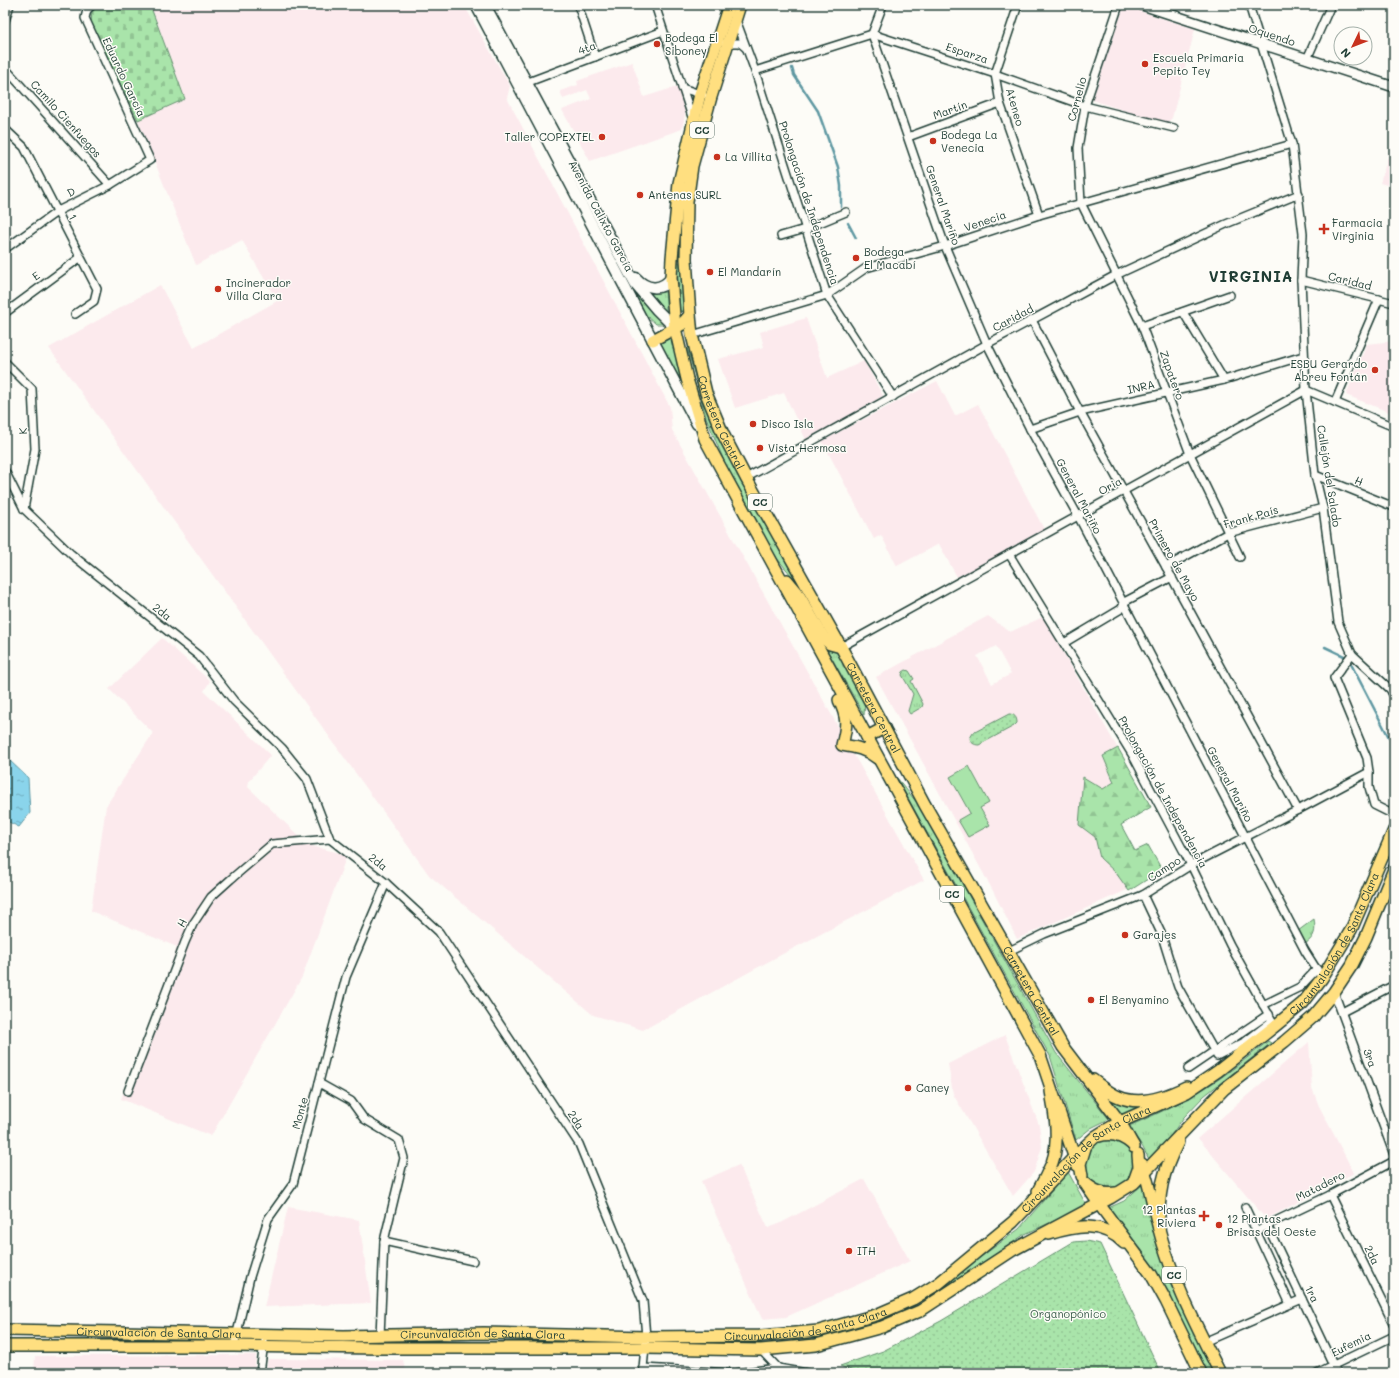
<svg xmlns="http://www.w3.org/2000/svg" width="1399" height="1378" viewBox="0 0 1399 1378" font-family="Mali,sans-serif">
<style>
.built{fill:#fceaed;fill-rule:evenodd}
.grass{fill:url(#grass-tufts);stroke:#64906f}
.forest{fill:url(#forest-firs);stroke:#64906f}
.cemetery{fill:url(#cemetery-stones);stroke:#64906f}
.garden{fill:url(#garden-dots);stroke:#64906f}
.pitch{fill:#a9e4aa;stroke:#64906f}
.water{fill:url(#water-ripples);stroke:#5f98a2}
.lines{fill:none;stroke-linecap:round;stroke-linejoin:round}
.stream{stroke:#5f98a2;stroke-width:2.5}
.minor-casing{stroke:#1f3d34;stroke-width:10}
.tertiary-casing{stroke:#1f3d34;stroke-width:12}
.secondary-casing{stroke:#1f3d34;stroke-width:13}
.primary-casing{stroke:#1f3d34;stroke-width:14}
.trunk-casing{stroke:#1f3d34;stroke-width:14}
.minor{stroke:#fdfcf7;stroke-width:7}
.tertiary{stroke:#fdfcf7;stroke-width:9}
.secondary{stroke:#fdfcf7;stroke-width:10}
.primary{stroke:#ffdf80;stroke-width:11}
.trunk{stroke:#ffdf80;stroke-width:11}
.poi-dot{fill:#c8321e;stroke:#fdfcf7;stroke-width:1.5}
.labels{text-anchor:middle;stroke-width:3;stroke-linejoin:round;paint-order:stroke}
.shield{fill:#fdfcf7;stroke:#62766e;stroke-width:1}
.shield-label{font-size:10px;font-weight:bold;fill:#1f3d34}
.street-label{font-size:11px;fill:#1f3d34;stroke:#fdfcf7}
.poi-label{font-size:11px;fill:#1f3d34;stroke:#fdfcf7;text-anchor:start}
.park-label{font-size:11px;fill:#3b5e4c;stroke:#fdfcf7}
.district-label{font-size:15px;font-weight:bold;letter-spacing:1px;fill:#1f3d34;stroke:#fdfcf7}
</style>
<defs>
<pattern id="grass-tufts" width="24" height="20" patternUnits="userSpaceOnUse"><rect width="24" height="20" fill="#a9e4aa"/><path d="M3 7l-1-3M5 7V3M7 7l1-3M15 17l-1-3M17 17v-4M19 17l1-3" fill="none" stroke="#91c493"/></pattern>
<pattern id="forest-firs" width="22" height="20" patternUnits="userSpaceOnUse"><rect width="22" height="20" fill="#a9e4aa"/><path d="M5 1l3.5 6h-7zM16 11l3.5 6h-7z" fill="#91c493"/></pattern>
<pattern id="cemetery-stones" width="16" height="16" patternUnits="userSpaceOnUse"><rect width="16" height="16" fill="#a9e4aa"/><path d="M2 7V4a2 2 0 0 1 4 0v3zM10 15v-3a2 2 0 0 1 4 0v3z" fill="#91c493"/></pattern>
<pattern id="garden-dots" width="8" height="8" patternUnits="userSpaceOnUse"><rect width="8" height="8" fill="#a9e4aa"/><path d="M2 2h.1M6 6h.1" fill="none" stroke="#91c493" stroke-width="1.8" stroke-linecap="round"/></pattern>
<pattern id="water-ripples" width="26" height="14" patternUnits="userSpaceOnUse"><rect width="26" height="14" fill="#8ad4eb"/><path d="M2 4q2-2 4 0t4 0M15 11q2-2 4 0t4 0" fill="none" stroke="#70adbf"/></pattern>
</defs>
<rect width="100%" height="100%" fill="#fdfcf7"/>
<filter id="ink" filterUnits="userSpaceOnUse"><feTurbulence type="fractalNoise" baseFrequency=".025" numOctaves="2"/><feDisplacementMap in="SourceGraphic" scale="8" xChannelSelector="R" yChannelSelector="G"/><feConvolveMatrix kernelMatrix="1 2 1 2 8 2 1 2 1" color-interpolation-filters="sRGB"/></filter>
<g filter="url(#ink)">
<g class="built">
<polygon points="150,5 464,5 510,86 507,98 670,407 672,430 924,880 775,958 643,1030 593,1015 429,875 49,348 160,285 194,348 277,301 242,240 196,265 138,120 185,99"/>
<polygon points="1124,6 1195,29 1172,118 1166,124 1092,100"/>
<polygon points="632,62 644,97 679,86 686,110 682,129 590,161 562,110 591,99 587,90 563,99 560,91 578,85 577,81"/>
<polygon points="1394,137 1394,187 1380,183"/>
<polygon points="806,318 827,378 864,361 883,396 806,440 784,393 735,408 718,359 764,347 760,332"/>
<polygon points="1394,341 1394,414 1346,395 1367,344"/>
<polygon points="937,381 955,416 978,404 1045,531 957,577 939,544 897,566 881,535 874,539 822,441"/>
<path d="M988,616l22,16 33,-15 108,190 -44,23 29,56 -119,53 -24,-48 -117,-214zM996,646l15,28 -19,10 -15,-28z"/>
<polygon points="162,638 210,681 204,691 271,755 249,781 248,787 308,845 347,855 302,977 211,1136 121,1099 177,947 91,911 106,806 153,733 109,689"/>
<polygon points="1005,1035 1039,1125 1042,1147 1034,1172 1013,1196 953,1094 948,1064"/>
<polygon points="1309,1042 1312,1088 1319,1106 1354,1173 1266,1219 1198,1138"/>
<polygon points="739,1165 768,1228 779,1224 864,1179 910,1261 786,1317 762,1319 701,1181"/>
<polygon points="288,1207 359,1220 371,1303 264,1307"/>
<polygon points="256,1355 254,1373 34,1373 35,1356"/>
<polygon points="268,1359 403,1360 406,1373 266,1373"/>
</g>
<g class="grass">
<polygon points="677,261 680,263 685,309 682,312 680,311"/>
<polygon points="619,262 667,324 656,324 646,315"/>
<polygon points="666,292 666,314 647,294"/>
<polygon points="671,335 683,389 658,341"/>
<polygon points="687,348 714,428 796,581 776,557 729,473 706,417"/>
<polygon points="821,639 838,653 865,701 864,715"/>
<polygon points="906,670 909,671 914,679 911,681 923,704 922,707 910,714 908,711 913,694 902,675 903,672"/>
<polygon points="897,778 918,804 1056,1053 1109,1119 1091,1128 1076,1140 1050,1056"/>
<path d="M1314,919c2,12 1,18 -9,25l-7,-13z"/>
<path d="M1268,1041l3,2 -67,53 -20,21 -33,46 -9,-17 -13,-20c31,-13 62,-28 90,-47 17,-12 33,-25 49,-38z"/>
<polygon points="1105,1097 1123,1103 1139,1107 1120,1116"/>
<path d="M1113,1138c25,14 27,18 16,44l-17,8h-6l-16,-9 -4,-6 -2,-18 11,-15z"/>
<polygon points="1068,1172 1087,1206 1025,1234 943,1290 923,1299 1019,1229"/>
<polygon points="1143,1184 1152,1225 1169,1281 1213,1373 1205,1373 1163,1284 1141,1249 1106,1209 1124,1201"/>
</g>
<polygon class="forest" points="1118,748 1151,807 1121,825 1135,851 1148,845 1162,870 1129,891 1116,873 1100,858 1095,837 1079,825 1083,777 1103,789 1114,782 1103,756"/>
<polygon class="cemetery" points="103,5 150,5 185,99 138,120 91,23 92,11"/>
<g class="garden">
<path d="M1009,714c5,0 8,3 8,9l-3,3 -35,19c-5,0 -8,-2 -9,-7l3,-5z"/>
<polygon points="1086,1241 1100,1244 1161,1373 859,1373 840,1366 883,1351 941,1321 1073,1242"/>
</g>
<polygon class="pitch" points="969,766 989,803 980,808 990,825 968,837 958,820 970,813 950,777"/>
<polygon class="water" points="7,758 28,778 30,813 19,827 5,820 5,760"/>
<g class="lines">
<g class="stream">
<polyline points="792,68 794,75 818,111 838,167 841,186 841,207"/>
<polyline points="848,223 856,238"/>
<polyline points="1325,647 1344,656"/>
<polyline points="1351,664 1394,747"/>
<polyline points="1394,769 1394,771"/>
</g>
<defs>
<g id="minor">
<polyline points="578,5 595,57"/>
<polyline points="655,5 693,120"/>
<polyline points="883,5 872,34 945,246 987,344 1030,429 1078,516 1305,951 1322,978"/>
<polyline points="1018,5 995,74 1000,103 1039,215"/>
<polyline points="1119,5 1085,106 1078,148 1081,203 1142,326 1190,454 1240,557"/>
<polyline points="1249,5 1292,144 1303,234 1301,280 1306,390 1315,475 1323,508 1338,622 1352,654 1390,689 1394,696"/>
<polyline points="736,20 755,71 827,295 893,397"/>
<polyline points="5,21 10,5"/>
<polyline points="725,43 740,43 746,48"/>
<polyline points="1307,59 1331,5"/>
<polyline points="5,68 110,185"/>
<polyline points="755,71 872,34 995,74 1085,106 1174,128"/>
<polyline points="523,84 663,31"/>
<polyline points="682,88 703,95"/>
<polyline points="5,129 24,147 97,289 94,301 75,314"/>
<polyline points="908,137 1000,103"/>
<polyline points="781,236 805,229 846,212"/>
<polyline points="5,249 58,211 110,185 150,160 85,18 87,10 92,5"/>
<polyline points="1301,280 1394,303"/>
<polyline points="1183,312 1224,380"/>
<polyline points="5,313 81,257"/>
<polyline points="1032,320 1080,412 1166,567 1298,810"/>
<polyline points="1142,326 1230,295"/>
<polyline points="692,335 827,295 866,268 945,246 1039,215 1292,144"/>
<polyline points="5,362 32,389 35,449 24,509"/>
<polyline points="1335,402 1379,299"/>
<polyline points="1030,429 1080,412 1224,380 1303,356"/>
<polyline points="5,471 24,509 71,554 199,656 234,701 282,748 307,779 330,839 386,883 439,932 579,1144 643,1301 646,1337 643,1368 643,1373"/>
<polyline points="1315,475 1394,507"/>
<polyline points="746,478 987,344 1116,275 1226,224 1299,194"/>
<polyline points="1009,554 1133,756 1191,865 1230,945 1275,1026"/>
<polyline points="1166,567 1228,533 1323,508"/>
<polyline points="1064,643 1121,609 1126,601 1172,577"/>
<polyline points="841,647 1306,390 1394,427"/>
<polyline points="1352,654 1334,678 1367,758 1369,772 1369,787 1374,805 1394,815"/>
<polyline points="1143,895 1161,933 1175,978 1178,987 1217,1056 1246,1041 1272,1021"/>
<polyline points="1009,951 1044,934 1143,895 1191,865 1298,810 1369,772"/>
<polyline points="1334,992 1394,1155"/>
<polyline points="1263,1005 1300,987 1317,969"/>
<polyline points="1342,1012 1394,985"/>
<polyline points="1188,1069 1269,1014"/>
<polyline points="319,1083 351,1101 364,1119 399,1140 404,1158 384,1241 380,1336"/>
<polyline points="128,1091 185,942 193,924 211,897 231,879 272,844 330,839"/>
<polyline points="1330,1195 1394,1325"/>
<polyline points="1245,1207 1290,1304"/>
<polyline points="1267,1225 1337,1373"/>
<polyline points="1257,1232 1267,1225 1330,1195 1394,1161"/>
<polyline points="384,1241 473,1261"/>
<polyline points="1204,1342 1302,1299"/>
<polyline points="234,1346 250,1277 268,1219 293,1184 346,977 386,883"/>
<polyline points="761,1350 778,1368 807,1373"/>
<polyline points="643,1368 732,1373"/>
<polyline points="260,1373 264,1343"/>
<polyline points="736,1373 778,1368"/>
<polyline points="1317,1373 1394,1336"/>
</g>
<polyline id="tertiary" points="1142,5 1394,87"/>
<g id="secondary">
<polyline points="476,5 697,424"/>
<polyline points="485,5 635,284 657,310 675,328"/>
<path d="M636,278c10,11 25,14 35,0"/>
</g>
<g id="primary">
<polyline points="729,5 700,94 679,183 672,258 671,278 675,328 687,379 705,439 1040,1055 1077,1165"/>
<path id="s1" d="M740,5l-29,92 -19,69 -5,36 -1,57 4,56 2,20 14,58 17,41 23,44 95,169 84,158 138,242 57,75 14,25"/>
<polyline points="653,340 681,325 690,315"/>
<polyline points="787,580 797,592 824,638 830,644 841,647"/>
<path d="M839,700c9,18 8,26 3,45 13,2 24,4 35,13"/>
<polyline points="867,737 884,728"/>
<path d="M1093,1080c8,6 16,13 26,17 21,9 47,0 67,-10"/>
<path d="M1142,1164c8,22 11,43 17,65 13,51 38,98 61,144"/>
<polyline points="1085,1183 1099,1204 1151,1274 1166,1301 1201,1373"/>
<path d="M1049,1234c27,-8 52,-14 75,9"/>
</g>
<g id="trunk">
<path d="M1099,1136c13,-4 24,0 34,9"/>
<polyline points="1082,1176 1080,1164 1085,1148"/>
<polyline points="1134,1181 1139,1167 1138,1155"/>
<path d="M1084,1182c10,9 19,13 32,11"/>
<path d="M1038,1191c5,-9 10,-19 14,-28 8,-22 3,-49 -1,-72"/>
<path d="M1159,1229c-1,-34 3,-56 19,-87"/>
<path id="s2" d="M5,1330l339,6 140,-3 162,4 114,-1 59,-5 57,-16 37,-16 26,-16 74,-61 66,-70 16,-15 11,-7 14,-8 67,-30 31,-21 57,-45 28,-23 19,-25 29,-48 43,-100"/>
<polyline points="5,1346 234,1346 377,1348 645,1348 761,1350 816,1345 882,1327 920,1311 1013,1250 1110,1198 1134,1183 1224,1089 1284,1042 1313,1017 1334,992 1352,965 1366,937 1394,869"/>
</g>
</defs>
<use href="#minor" class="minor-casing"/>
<use href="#tertiary" class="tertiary-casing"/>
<use href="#secondary" class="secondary-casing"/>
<use href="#primary" class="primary-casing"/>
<use href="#trunk" class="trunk-casing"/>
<use href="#minor" class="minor"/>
<use href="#tertiary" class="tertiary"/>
<use href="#secondary" class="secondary"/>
<use href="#primary" class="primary"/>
<use href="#trunk" class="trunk"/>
</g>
</g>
<g class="poi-dot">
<circle cx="657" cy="44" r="4"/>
<circle cx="1145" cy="64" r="4"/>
<circle cx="602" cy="137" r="4"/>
<circle cx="933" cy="141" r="4"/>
<circle cx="717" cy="157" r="4"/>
<circle cx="640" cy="195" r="4"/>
<path d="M1322 223h4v4h4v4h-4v4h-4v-4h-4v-4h4z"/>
<circle cx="856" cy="258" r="4"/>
<circle cx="710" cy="272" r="4"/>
<circle cx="218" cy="289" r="4"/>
<circle cx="1375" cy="370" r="4"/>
<circle cx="753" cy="424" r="4"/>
<circle cx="760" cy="448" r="4"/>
<circle cx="1125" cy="935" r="4"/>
<circle cx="1091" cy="1000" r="4"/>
<circle cx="908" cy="1088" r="4"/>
<path d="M1202 1210h4v4h4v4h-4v4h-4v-4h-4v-4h4z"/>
<circle cx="1219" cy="1225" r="4"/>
<circle cx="849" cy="1251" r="4"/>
</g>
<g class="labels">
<g class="shield">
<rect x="690" y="122" width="24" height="16" rx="3"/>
<rect x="748" y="494" width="24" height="16" rx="3"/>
<rect x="940" y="886" width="24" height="16" rx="3"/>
<rect x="1162" y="1267" width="24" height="16" rx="3"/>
</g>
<g class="shield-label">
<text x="702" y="134">CC</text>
<text x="760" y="506">CC</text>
<text x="952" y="898">CC</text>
<text x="1174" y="1279">CC</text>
</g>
<g class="street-label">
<text transform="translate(1272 35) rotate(18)" y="4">Oquendo</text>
<text transform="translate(587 48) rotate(-21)" y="4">4ta</text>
<text transform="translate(967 53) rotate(18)" y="4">Esparza</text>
<text transform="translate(124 77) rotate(65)" y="4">Eduardo García</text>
<text transform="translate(1077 99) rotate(-75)" y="4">Cornelio</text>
<text transform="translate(1015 107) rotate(74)" y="4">Ateneo</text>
<text transform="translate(950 110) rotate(-20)" y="4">Martín</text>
<text transform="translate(66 119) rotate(48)" y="4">Camilo Cienfuegos</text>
<text transform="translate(71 192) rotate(-27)" y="4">D</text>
<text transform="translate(809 203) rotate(72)" y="4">Prolongación de Independencia</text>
<text transform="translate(943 205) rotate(71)" y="4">General Mariño</text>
<text transform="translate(601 216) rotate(62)" y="4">Avenida Calixto García</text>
<text transform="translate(73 217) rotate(64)" y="4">1</text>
<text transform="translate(985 221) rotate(-19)" y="4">Venecia</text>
<text transform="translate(36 276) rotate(-36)" y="4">E</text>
<text transform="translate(1350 281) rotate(14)" y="4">Caridad</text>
<text transform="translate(1013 318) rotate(-28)" y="4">Caridad</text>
<text transform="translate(1172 375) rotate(70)" y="4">Zapatero</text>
<text transform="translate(1141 387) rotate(-13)" y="4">INRA</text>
<text dy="4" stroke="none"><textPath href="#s1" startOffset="430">Carretera Central</textPath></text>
<text transform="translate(23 431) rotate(-92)" y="4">K</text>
<text transform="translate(1329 476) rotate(81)" y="4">Callejón del Salado</text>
<text transform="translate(1359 481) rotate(22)" y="4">H</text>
<text transform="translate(1110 486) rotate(-29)" y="4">Oria</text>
<text transform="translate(1079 496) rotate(62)" y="4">General Mariño</text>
<text transform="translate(1251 517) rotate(-16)" y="4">Frank País</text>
<text transform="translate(1174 560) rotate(61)" y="4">Primero de Mayo</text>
<text transform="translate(162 612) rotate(38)" y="4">2da</text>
<text dy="4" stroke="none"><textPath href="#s1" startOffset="754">Carretera Central</textPath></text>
<text transform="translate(1230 784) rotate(62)" y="4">General Mariño</text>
<text transform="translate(1163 792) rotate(61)" y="4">Prolongación de Independencia</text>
<text transform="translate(378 862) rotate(38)" y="4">2da</text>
<text transform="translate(1164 869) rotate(-33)" y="4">Campo</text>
<text transform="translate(182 923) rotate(-63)" y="4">H</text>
<text dy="4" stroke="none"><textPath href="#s2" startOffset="1474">Circunvalación de Santa Clara</textPath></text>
<text dy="4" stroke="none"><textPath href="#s1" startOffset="1078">Carretera Central</textPath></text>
<text transform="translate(1370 1058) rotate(70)" y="4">3ra</text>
<text transform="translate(300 1113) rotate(-75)" y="4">Monte</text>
<text transform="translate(576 1120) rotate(57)" y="4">2da</text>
<text dy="4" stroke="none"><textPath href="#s2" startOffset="1138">Circunvalación de Santa Clara</textPath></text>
<text transform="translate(1320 1186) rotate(-27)" y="4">Matadero</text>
<text transform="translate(1372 1255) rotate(64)" y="4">2da</text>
<text transform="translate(1312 1294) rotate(65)" y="4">1ra</text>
<text dy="4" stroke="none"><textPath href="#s2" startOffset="802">Circunvalación de Santa Clara</textPath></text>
<text dy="4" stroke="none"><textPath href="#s2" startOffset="154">Circunvalación de Santa Clara</textPath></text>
<text dy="4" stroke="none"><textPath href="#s2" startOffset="478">Circunvalación de Santa Clara</textPath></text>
<text transform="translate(1351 1344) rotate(-26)" y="4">Eufemia</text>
</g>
<g class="poi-label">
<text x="665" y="42">Bodega El<tspan x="665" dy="13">Siboney</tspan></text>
<text x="1153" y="62">Escuela Primaria<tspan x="1153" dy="13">Pepito Tey</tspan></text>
<text x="941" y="139">Bodega La<tspan x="941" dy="13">Venecia</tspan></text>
<text x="594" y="141" text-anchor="end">Taller COPEXTEL</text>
<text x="725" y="161">La Villita</text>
<text x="648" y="199">Antenas SURL</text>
<text x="1332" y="227">Farmacia<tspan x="1332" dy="13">Virginia</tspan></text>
<text x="864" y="256">Bodega<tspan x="864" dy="13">El Macabí</tspan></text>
<text x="718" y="276">El Mandarín</text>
<text x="226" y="287">Incinerador<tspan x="226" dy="13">Villa Clara</tspan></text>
<text x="1367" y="368" text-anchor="end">ESBU Gerardo<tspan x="1367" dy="13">Abreu Fontán</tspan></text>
<text x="761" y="428">Disco Isla</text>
<text x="768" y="452">Vista Hermosa</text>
<text x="1133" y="939">Garajes</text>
<text x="1099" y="1004">El Benyamino</text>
<text x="916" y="1092">Caney</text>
<text x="1196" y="1214" text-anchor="end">12 Plantas<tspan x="1196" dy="13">Riviera</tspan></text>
<text x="1227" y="1223">12 Plantas<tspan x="1227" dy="13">Brisas del Oeste</tspan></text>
<text x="857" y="1255">ITH</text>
</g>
<g class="park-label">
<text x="1068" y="1318">Organopónico</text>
</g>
<g class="district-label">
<text x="1251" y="282">VIRGINIA</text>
</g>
</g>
<rect width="1399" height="1378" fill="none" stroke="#fdfcf7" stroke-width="20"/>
<rect x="10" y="10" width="1379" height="1358" fill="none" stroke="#1f3d34" stroke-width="1.5" filter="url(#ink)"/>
<g transform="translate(1353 46) rotate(227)"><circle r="19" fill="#fdfcf7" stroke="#a4b0a9"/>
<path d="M0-3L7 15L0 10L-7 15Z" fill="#c8321e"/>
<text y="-6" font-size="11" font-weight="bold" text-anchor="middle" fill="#1f3d34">N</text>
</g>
</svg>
